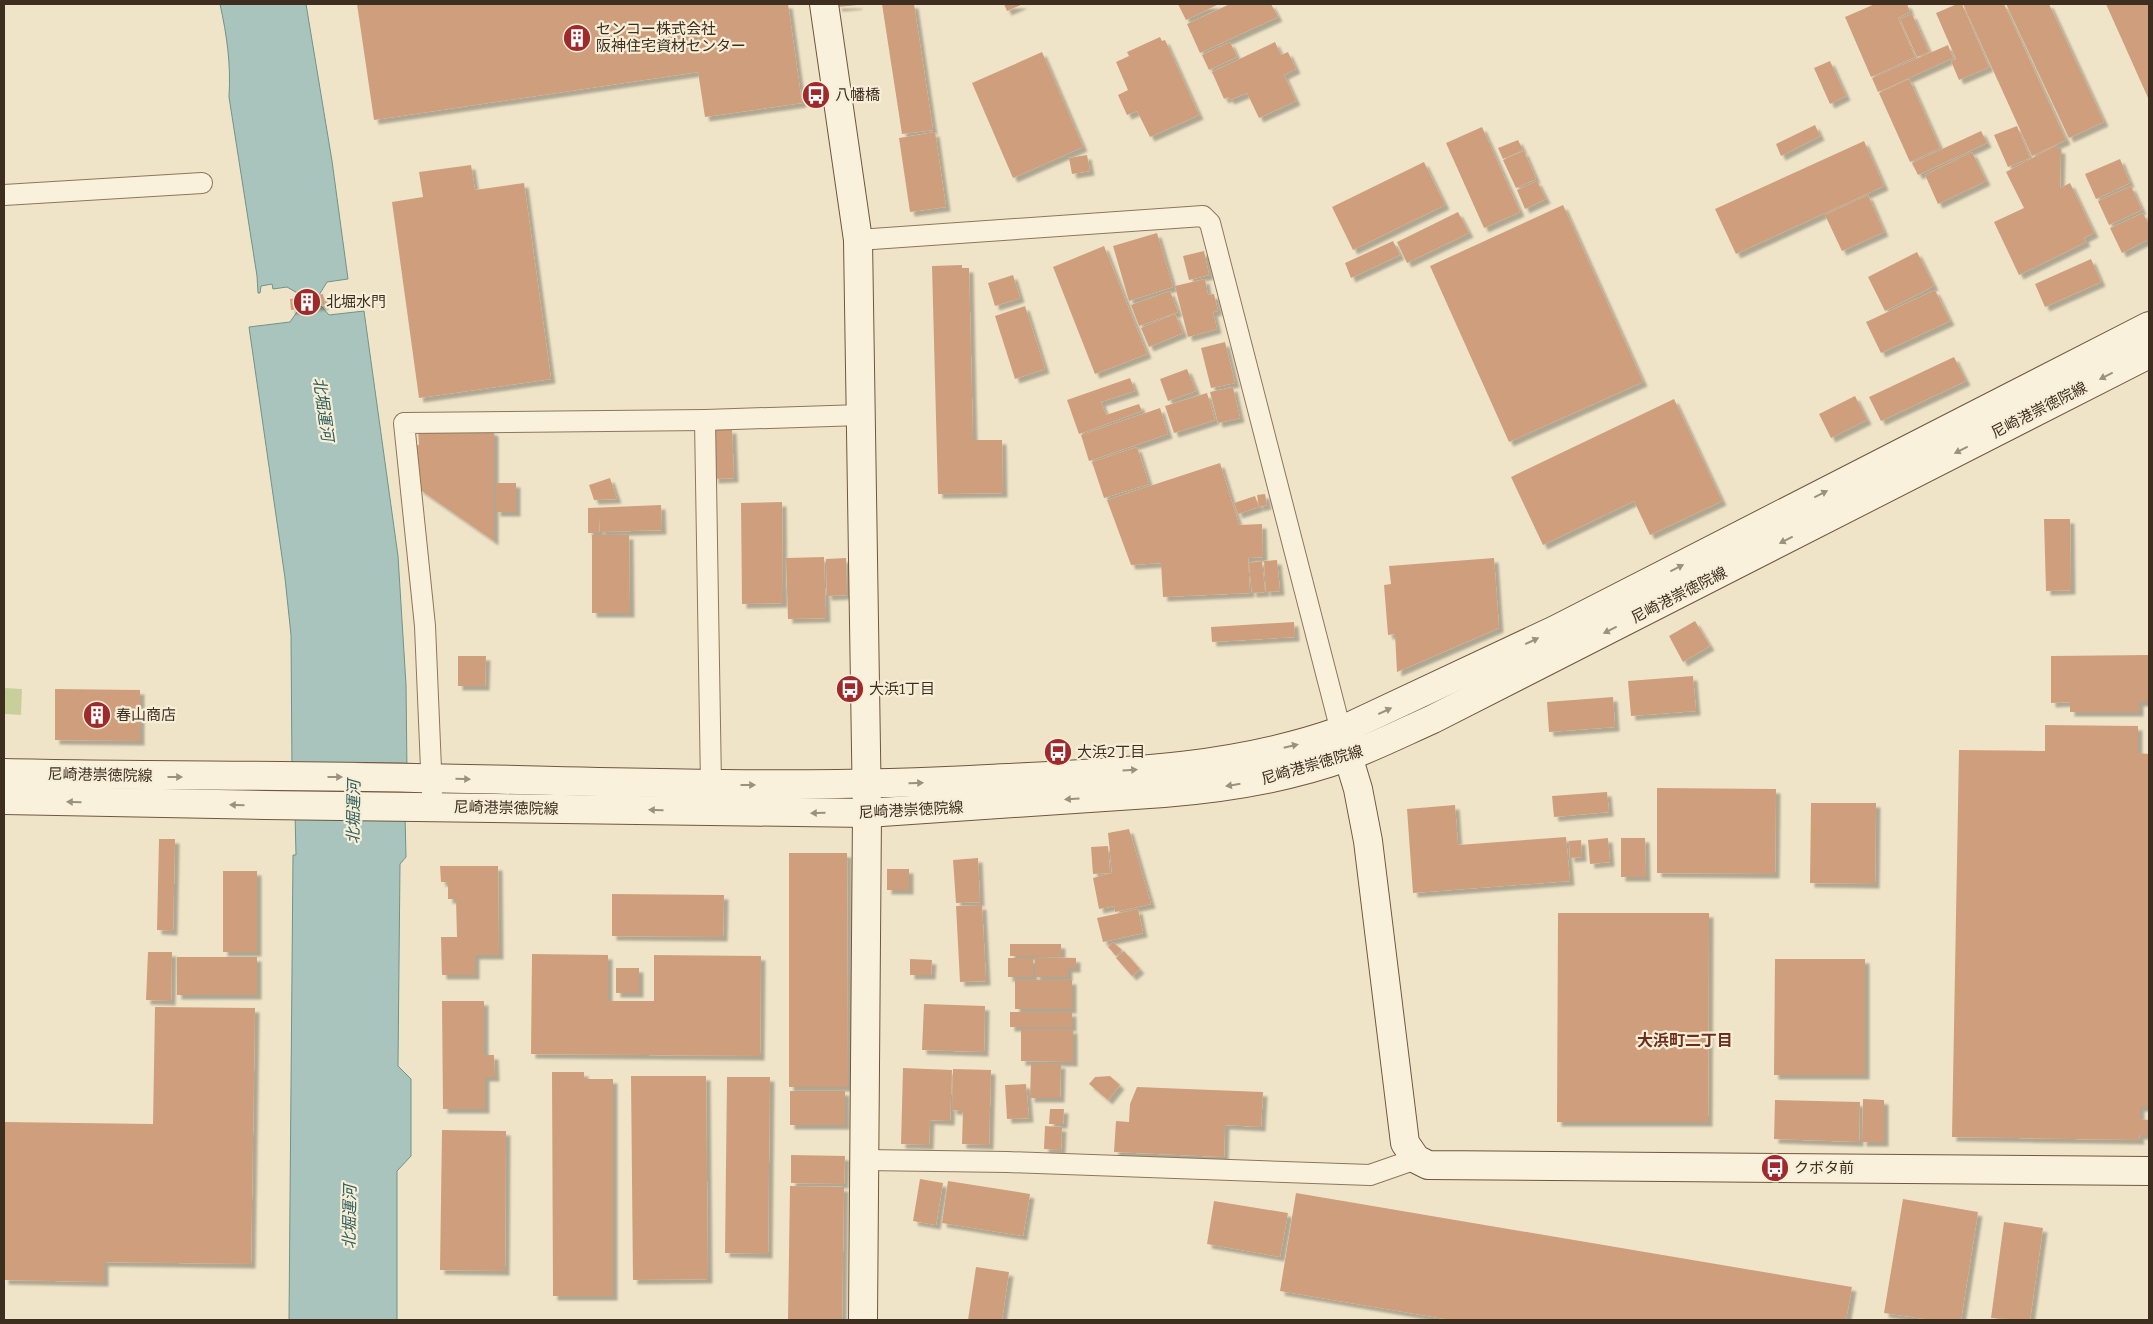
<svg xmlns="http://www.w3.org/2000/svg" width="2153" height="1324" viewBox="0 0 2153 1324" font-family="Bitter,'Noto Sans JP',serif">
<style>
.green{fill:#c9cf9b}
.water{fill:#a9c4bc;stroke:#6f938a}
.building{fill:#cf9f7d;filter:url(#shadow)}
.lines{fill:none;stroke-linecap:round;stroke-linejoin:round}
.street-casing{stroke:#8d765c;stroke-width:22}
.secondary-casing{stroke:#6f573f;stroke-width:30}
.street{stroke:#faf1dc;stroke-width:20}
.secondary{stroke:#faf1dc;stroke-width:28}
.oneway{fill:#9c907e}
.labels{text-anchor:middle;stroke-width:4.5;stroke-linejoin:round;paint-order:stroke}
.poi-label{font-size:15px;fill:#3d2e20;stroke:#f7eed8;text-anchor:start}
.street-label{font-size:15px;fill:#3d2e20;stroke:#f7eed8}
.water-label{font-size:16px;font-style:italic;fill:#2f5d5a;stroke:#f7eed8}
.neighbourhood-label{font-size:16px;font-weight:bold;fill:#6b2e1e;stroke:#f7eed8}
</style>
<defs>
<filter id="shadow"><feDropShadow dx="4.5" dy="4.5" stdDeviation="1" flood-color="#0004"/></filter>
</defs>
<rect width="100%" height="100%" fill="#f0e4c8"/>
<polygon class="green" points="4,688 22,689 21,715 4,714"/>
<g class="water">
<path d="M220,4h86l26,157 16,118 -21,3 -8,13 -20,3v-4l-12,-7 -14,2 -1,-5 -11,2 -1,7h-2l-1,-17 -28,-179c2,-33 -2,-61 -9,-93z"/>
<polygon points="321,306 329,315 364,311 398,556 406,685 407,771 404,772 406,857 400,864 398,1066 411,1079 411,1156 397,1171 397,1320 289,1320 293,855 296,855 294,773 292,771 291,635 285,578 249,327 290,322 299,309"/>
</g>
<g class="building">
<polygon points="357,4 788,4 802,103 705,117 698,72 374,120"/>
<polygon points="837,4 858,4 858,5 838,7"/>
<polygon points="882,4 914,4 933,130 902,134"/>
<polygon points="1004,4 1023,4 1007,11"/>
<polygon points="1178,4 1219,4 1186,20"/>
<polygon points="1230,4 1271,4 1278,17 1200,53 1187,24"/>
<polygon points="1875,4 1907,4 1910,12 1898,18 1915,57 1871,77 1845,17"/>
<polygon points="1957,4 1962,4 1989,67 1959,80 1951,61 1956,59 1936,13"/>
<polygon points="1963,4 2004,4 2066,140 2032,156"/>
<polygon points="2006,4 2049,4 2104,122 2069,138"/>
<polygon points="2106,4 2149,4 2149,100"/>
<polygon points="1912,14 1929,52 1917,57 1900,19"/>
<polygon points="1160,37 1162,41 1165,40 1199,115 1150,137 1137,111 1127,115 1118,95 1128,90 1116,62 1129,56 1127,52"/>
<polygon points="1230,42 1237,57 1209,70 1202,55"/>
<polygon points="1275,42 1281,55 1288,52 1296,69 1284,75 1296,101 1259,118 1247,93 1230,100 1228,97 1224,99 1212,72"/>
<polygon points="1948,45 1953,58 1878,92 1872,78"/>
<polygon points="1042,52 1083,147 1013,178 972,83"/>
<polygon points="1830,61 1846,96 1830,104 1814,68"/>
<polygon points="1909,79 1940,148 1910,162 1879,93"/>
<polygon points="1815,125 1820,136 1781,156 1776,144"/>
<polygon points="2017,126 2030,158 2008,167 1994,135"/>
<polygon points="1482,127 1520,212 1484,228 1446,143"/>
<polygon points="1981,131 1987,143 1918,175 1912,163"/>
<polygon points="935,132 946,207 910,212 899,138"/>
<polygon points="1518,140 1523,150 1503,159 1498,148"/>
<polygon points="1864,141 1884,186 1736,254 1715,209"/>
<polygon points="2057,145 2057,149 2061,149 2060,188 2070,183 2094,233 2084,238 2086,242 2019,275 1994,222 2024,208 2006,172"/>
<polygon points="1524,151 1536,179 1516,188 1503,160"/>
<polygon points="1972,152 1986,181 1938,204 1925,175"/>
<polygon points="1087,155 1090,171 1072,174 1069,158"/>
<polygon points="2120,159 2130,183 2096,199 2085,174"/>
<polygon points="1424,162 1445,205 1353,250 1332,207"/>
<polygon points="471,165 475,190 524,183 551,379 419,398 392,202 423,197 419,172"/>
<polygon points="1537,181 1546,199 1525,209 1517,190"/>
<polygon points="2131,186 2142,210 2109,225 2098,201"/>
<polygon points="1868,195 1884,232 1842,251 1825,215"/>
<polygon points="1563,205 1643,382 1509,442 1430,266"/>
<polygon points="1458,212 1469,233 1407,263 1397,242"/>
<polygon points="2143,213 2149,225 2149,239 2122,253 2110,228"/>
<polygon points="1157,233 1173,287 1129,301 1113,246"/>
<polygon points="1393,241 1400,255 1351,278 1345,263"/>
<polygon points="1104,246 1147,354 1095,374 1053,267"/>
<polygon points="1204,251 1209,275 1189,280 1183,256"/>
<polygon points="1917,252 1934,286 1885,311 1868,277"/>
<polygon points="2091,259 2101,282 2045,307 2035,284"/>
<polygon points="962,265 962,268 969,268 973,440 1002,440 1003,493 938,494 932,266"/>
<polygon points="1013,275 1020,298 995,306 988,283"/>
<polygon points="1205,279 1208,295 1214,294 1218,311 1213,312 1217,329 1188,337 1175,286"/>
<polygon points="1935,290 1950,321 1881,353 1866,322"/>
<polygon points="1170,291 1178,312 1139,326 1131,305"/>
<polygon points="323,294 325,305 291,310 290,299"/>
<polygon points="1025,306 1045,369 1015,379 995,316"/>
<polygon points="1175,314 1183,333 1149,347 1141,328"/>
<polygon points="1225,342 1235,383 1211,388 1201,348"/>
<polygon points="1954,357 1966,381 1881,421 1869,397"/>
<polygon points="1187,369 1196,391 1168,401 1160,379"/>
<polygon points="1130,378 1135,391 1101,402 1106,415 1139,404 1142,411 1079,434 1067,400"/>
<polygon points="1233,387 1240,418 1218,423 1210,392"/>
<polygon points="1207,393 1215,420 1174,433 1165,406"/>
<polygon points="1855,396 1867,420 1831,438 1819,414"/>
<polygon points="1674,399 1722,501 1650,535 1634,501 1543,545 1511,477"/>
<polygon points="1160,408 1168,434 1089,461 1081,435"/>
<polygon points="418,429 487,429 494,432 494,541 419,489 416,445 419,445"/>
<polygon points="732,429 734,478 714,479 713,430"/>
<polygon points="1137,447 1149,484 1104,498 1092,462"/>
<polygon points="1220,463 1239,525 1262,524 1263,557 1248,558 1250,593 1163,597 1161,563 1131,565 1107,500"/>
<polygon points="610,478 617,499 594,500 589,485"/>
<rect x="496" y="483" width="20" height="29"/>
<polygon points="1265,494 1267,505 1259,507 1257,495"/>
<polygon points="1255,496 1259,507 1238,514 1234,503"/>
<polygon points="782,502 783,603 742,604 741,503"/>
<polygon points="661,505 662,530 600,532 599,516 599,533 588,533 588,508"/>
<polygon points="2044,519 2070,519 2071,590 2046,591"/>
<polygon points="592,535 629,535 630,613 592,613"/>
<polygon points="824,557 826,618 788,619 786,558"/>
<polygon points="846,558 847,595 827,596 826,559"/>
<polygon points="1494,558 1499,628 1397,672 1395,634 1388,635 1384,585 1391,584 1389,566"/>
<polygon points="1277,560 1280,591 1266,592 1264,561"/>
<polygon points="1262,561 1265,592 1252,593 1249,563"/>
<polygon points="1695,621 1710,646 1683,662 1669,636"/>
<polygon points="1294,622 1295,637 1212,642 1211,627"/>
<polygon points="2149,655 2149,702 2139,702 2139,712 2070,712 2070,702 2051,703 2051,656"/>
<polygon points="458,656 486,656 485,686 458,686"/>
<polygon points="1693,676 1696,711 1631,716 1628,681"/>
<polygon points="55,689 140,690 140,741 55,740"/>
<polygon points="1613,697 1615,727 1549,732 1547,702"/>
<polygon points="2045,725 2138,726 2138,753 2149,754 2149,1107 2140,1107 2140,1119 2149,1120 2149,1135 2139,1135 2140,1140 1952,1137 1959,750 2045,751"/>
<polygon points="1657,788 1776,789 1775,874 1657,873"/>
<polygon points="1607,792 1609,812 1554,817 1552,796"/>
<polygon points="1811,803 1876,803 1875,884 1810,883"/>
<polygon points="1455,805 1458,845 1566,837 1570,881 1413,893 1407,809"/>
<polygon points="1129,829 1151,904 1115,912 1114,906 1099,909 1093,878 1112,873 1108,833"/>
<polygon points="1608,838 1610,862 1590,864 1588,840"/>
<polygon points="1621,838 1645,838 1646,877 1621,877"/>
<polygon points="159,839 175,839 173,931 157,930"/>
<polygon points="1581,840 1582,857 1570,858 1569,841"/>
<polygon points="1108,846 1110,873 1093,874 1091,847"/>
<polygon points="789,853 847,853 848,1087 789,1087"/>
<polygon points="978,858 980,902 956,903 953,860"/>
<polygon points="440,866 498,866 499,955 475,955 475,975 442,975 441,937 457,937 456,899 448,899 448,882 441,882"/>
<rect x="887" y="869" width="22" height="21"/>
<rect x="223" y="871" width="34" height="81"/>
<polygon points="612,894 724,895 723,937 612,936"/>
<polygon points="982,905 986,981 960,982 956,906"/>
<polygon points="1138,909 1143,933 1103,942 1097,918"/>
<polygon points="1558,913 1709,913 1708,1122 1557,1122"/>
<polygon points="1113,942 1122,950 1116,956 1108,947"/>
<rect x="1010" y="944" width="51" height="12"/>
<polygon points="1124,951 1140,969 1132,976 1116,958"/>
<polygon points="148,952 172,952 171,1001 146,1000"/>
<polygon points="532,954 608,955 608,1001 654,1001 654,955 761,956 760,1056 531,1054"/>
<rect x="177" y="957" width="80" height="38"/>
<polygon points="1035,957 1076,958 1076,968 1068,968 1068,977 1035,977"/>
<rect x="1008" y="958" width="25" height="19"/>
<polygon points="910,959 932,960 931,975 910,975"/>
<polygon points="1775,959 1865,959 1865,1075 1774,1075"/>
<rect x="616" y="968" width="23" height="25"/>
<rect x="1015" y="980" width="57" height="29"/>
<polygon points="442,1001 484,1001 484,1055 494,1055 495,1077 485,1077 485,1109 443,1109"/>
<polygon points="924,1004 985,1006 984,1052 922,1050"/>
<polygon points="155,1007 255,1008 251,1264 104,1262 104,1282 4,1280 4,1122 153,1124"/>
<rect x="1010" y="1012" width="62" height="15"/>
<polygon points="1021,1029 1073,1029 1073,1062 1021,1061"/>
<polygon points="1031,1064 1061,1064 1060,1098 1030,1098"/>
<polygon points="903,1068 952,1070 950,1121 930,1120 929,1145 901,1144"/>
<polygon points="953,1069 991,1070 989,1145 962,1144 963,1111 952,1110"/>
<polygon points="552,1072 584,1072 584,1079 613,1079 613,1296 553,1296"/>
<polygon points="631,1076 706,1076 708,1279 633,1280"/>
<polygon points="1110,1076 1120,1085 1108,1100 1089,1084 1095,1077"/>
<polygon points="727,1077 770,1077 768,1254 725,1253"/>
<polygon points="1026,1084 1029,1118 1007,1119 1005,1085"/>
<polygon points="1137,1087 1263,1092 1261,1127 1225,1125 1224,1157 1114,1152 1116,1121 1129,1122 1130,1104"/>
<rect x="790" y="1091" width="55" height="34"/>
<polygon points="1863,1099 1884,1100 1884,1142 1862,1142"/>
<polygon points="1775,1100 1860,1102 1859,1142 1774,1139"/>
<polygon points="1050,1109 1064,1109 1063,1124 1049,1124"/>
<polygon points="1045,1126 1062,1127 1061,1150 1044,1149"/>
<polygon points="442,1130 506,1131 505,1271 440,1270"/>
<polygon points="791,1155 845,1156 844,1184 791,1183"/>
<polygon points="920,1179 943,1183 936,1225 913,1221"/>
<polygon points="948,1181 1030,1194 1023,1236 942,1223"/>
<polygon points="790,1186 844,1187 842,1320 788,1320"/>
<polygon points="1296,1193 1852,1287 1846,1320 1451,1320 1280,1291"/>
<polygon points="1903,1199 1978,1212 1961,1320 1932,1320 1884,1313"/>
<polygon points="1214,1201 1288,1213 1280,1257 1207,1244"/>
<polygon points="2004,1222 2043,1228 2030,1320 1991,1318"/>
<polygon points="976,1267 1009,1272 1002,1320 968,1320"/>
</g>
<g class="lines">
<defs>
<g id="street">
<polyline points="4,195 202,183"/>
<polyline points="858,240 1203,216 1210,223 1344,743"/>
<polyline points="705,420 711,785"/>
<polyline points="432,792 425,626 404,423 705,420 861,415"/>
<polyline points="864,1160 1007,1162 1370,1175 1416,1159"/>
</g>
<g id="secondary">
<polyline points="824,4 858,240 867,813 863,1320"/>
<polyline points="1348,756 1358,789 1368,841 1405,1143 1416,1159 1428,1165 2149,1171"/>
<path d="M4,773c137,3 274,2 411,5 191,3 382,12 573,1 117,-6 240,-8 352,-48l215,-101 594,-304"/>
<path d="M4,800l261,5 602,8 297,-20c63,-5 126,-15 185,-37 29,-11 57,-25 84,-37l716,-365"/>
</g>
</defs>
<use href="#street" class="street-casing"/>
<use href="#secondary" class="secondary-casing"/>
<use href="#street" class="street"/>
<use href="#secondary" class="secondary"/>
</g>
<defs><path id="oneway-solid" d="M-6-.8H1V-3.2L6.5 0L1 3.2V.8H-6Z" transform="scale(1.25)"/></defs>
<g class="oneway">
<use href="#oneway-solid" transform="translate(2106 376) rotate(153)"/>
<use href="#oneway-solid" transform="translate(1961 450) rotate(153)"/>
<use href="#oneway-solid" transform="translate(1821 494) rotate(-27)"/>
<use href="#oneway-solid" transform="translate(1786 540) rotate(153)"/>
<use href="#oneway-solid" transform="translate(1677 568) rotate(-27)"/>
<use href="#oneway-solid" transform="translate(1610 630) rotate(153)"/>
<use href="#oneway-solid" transform="translate(1532 641) rotate(-25)"/>
<use href="#oneway-solid" transform="translate(1385 711) rotate(-25)"/>
<use href="#oneway-solid" transform="translate(1291 746) rotate(-13)"/>
<use href="#oneway-solid" transform="translate(1130 770) rotate(-4)"/>
<use href="#oneway-solid" transform="translate(175 777)"/>
<use href="#oneway-solid" transform="translate(335 777)"/>
<use href="#oneway-solid" transform="translate(463 779) rotate(1)"/>
<use href="#oneway-solid" transform="translate(916 783) rotate(-2)"/>
<use href="#oneway-solid" transform="translate(748 785)"/>
<use href="#oneway-solid" transform="translate(1233 785) rotate(171)"/>
<use href="#oneway-solid" transform="translate(1072 799) rotate(176)"/>
<use href="#oneway-solid" transform="translate(74 802) rotate(-179)"/>
<use href="#oneway-solid" transform="translate(237 805) rotate(-179)"/>
<use href="#oneway-solid" transform="translate(656 810) rotate(-179)"/>
<use href="#oneway-solid" transform="translate(818 813) rotate(179)"/>
</g>
<defs>
<symbol id="building-disc" viewBox="-11 -11 22 22"><circle r="9.5" fill="#9e2a2b" stroke="#f7eed8"/><path d="M-4-6H4V6H1V3H-1V6H-4ZM-2.5-4.3h1.7v1.8h-1.7ZM.8-4.3h1.7v1.8H.8ZM-2.5-1h1.7V.8h-1.7ZM.8-1h1.7V.8H.8Z" fill="#fff"/></symbol>
<symbol id="bus-disc" viewBox="-11 -11 22 22"><circle r="9.5" fill="#9e2a2b" stroke="#f7eed8"/><path d="M-5-6H5V4H4V6H2V4H-2V6H-4V4H-5ZM-3.5-4V0h7V-4ZM-3.5 1.2v1.5H-2V1.2ZM2 1.2v1.5H3.5V1.2Z" fill="#fff"/></symbol>
</defs>
<g fill-rule="evenodd">
<use href="#building-disc" x="561" y="22" width="32" height="32"/>
<use href="#bus-disc" x="800" y="79" width="32" height="32"/>
<use href="#building-disc" x="291" y="286" width="32" height="32"/>
<use href="#bus-disc" x="834" y="673" width="32" height="32"/>
<use href="#building-disc" x="81" y="699" width="32" height="32"/>
<use href="#bus-disc" x="1042" y="736" width="32" height="32"/>
<use href="#bus-disc" x="1759" y="1152" width="32" height="32"/>
</g>
<g class="labels">
<g class="poi-label">
<text x="596" y="34">センコー株式会社<tspan x="596" dy="17">阪神住宅資材センター</tspan></text>
<text x="835" y="100">八幡橋</text>
<text x="326" y="307">北堀水門</text>
<text x="869" y="694">大浜1丁目</text>
<text x="116" y="720">春山商店</text>
<text x="1077" y="757">大浜2丁目</text>
<text x="1794" y="1173">クボタ前</text>
</g>
<g class="street-label">
<text transform="translate(2039 410) rotate(-27)" y="5">尼崎港崇徳院線</text>
<text transform="translate(1679 595) rotate(-27)" y="5">尼崎港崇徳院線</text>
<text transform="translate(1312 765) rotate(-16)" y="5">尼崎港崇徳院線</text>
<text transform="translate(100 775) rotate(1)" y="5">尼崎港崇徳院線</text>
<text transform="translate(506 808) rotate(1)" y="5">尼崎港崇徳院線</text>
<text transform="translate(911 810) rotate(-3)" y="5">尼崎港崇徳院線</text>
</g>
<g class="water-label">
<text transform="translate(324 409) rotate(82)" y="6">北堀運河</text>
<text transform="translate(353 812) rotate(-89)" y="6">北堀運河</text>
<text transform="translate(349 1217) rotate(-89)" y="6">北堀運河</text>
</g>
<g class="neighbourhood-label">
<text x="1685" y="1046">大浜町二丁目</text>
</g>
</g>
<rect width="2153" height="1324" fill="none" stroke="#3d2e20" stroke-width="10"/>
</svg>
